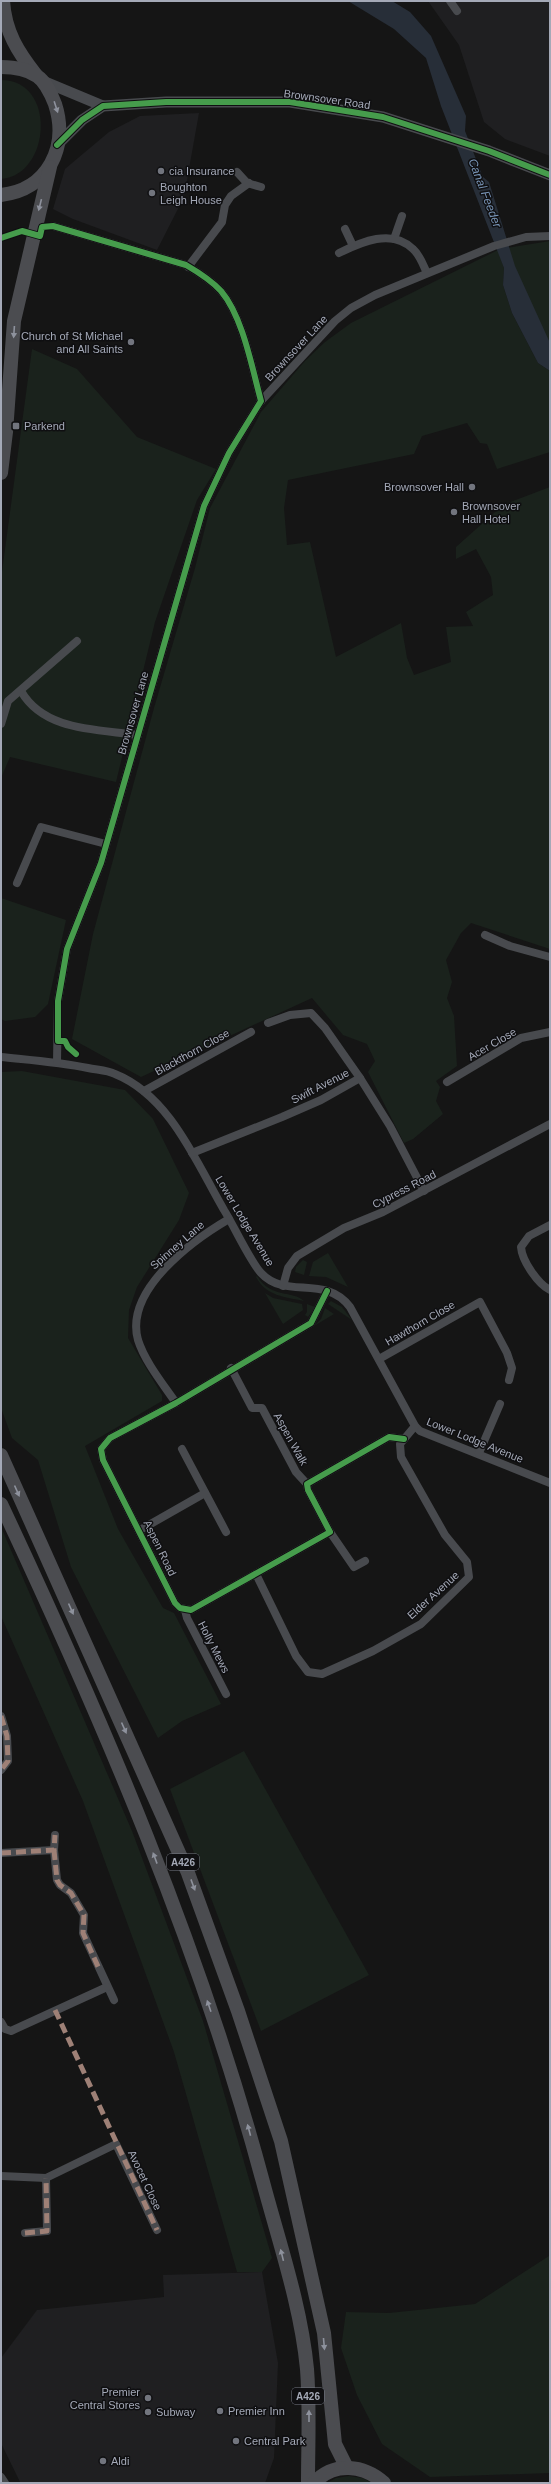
<svg xmlns="http://www.w3.org/2000/svg" width="551" height="2484" viewBox="0 0 551 2484" font-family="Helvetica,sans-serif">
<style>
.built{fill:#1f1f21}
.green{fill:#1a221c}
.water{fill:#272e38}
.lines{fill:none;stroke-linecap:round;stroke-linejoin:round}
.minor{stroke:#484a4e;stroke-width:8}
.tertiary{stroke:#484a4e;stroke-width:11}
.trunk{stroke:#4b4c50;stroke-width:14}
.quiet{stroke:#9e8076;stroke-width:5;stroke-dasharray:10 5;stroke-linecap:butt}
.cycleway-casing{stroke:#0f0f11;stroke-width:8}
.cycleway{stroke:#469c4c;stroke-width:6}
.oneway{fill:#8e929d}
.poi-dot{fill:#72757e;stroke:#0f0f11;stroke-width:1.5}
.labels{text-anchor:middle;stroke-width:3;stroke-linejoin:round;paint-order:stroke}
.shield{fill:#0f0f11;stroke:#777b85;stroke-width:1}
.shield-label{font-size:10px;font-weight:bold;fill:#a4a9b7}
.street-label{font-size:11px;fill:#a4a9b7;stroke:#0f0f11}
.poi-label{font-size:11px;fill:#a4a9b7;stroke:#0f0f11;text-anchor:start}
.water-label{font-size:12px;font-style:italic;fill:#7894b6;stroke:#0f0f11}
</style>
<rect width="100%" height="100%" fill="#151515"/>
<g class="built">
<polygon points="428,1 550,1 550,156 505,139 484,122 459,45"/>
<polygon points="199,113 184,197 157,250 73,219 53,209 65,169 109,132 140,116"/>
<polygon points="262,2272 278,2363 274,2458 265,2483 20,2482 1,2443 1,2358 37,2310 164,2297 163,2275"/>
</g>
<g class="green">
<path d="M1,80c56,0 50,95 0,99z"/>
<polygon points="550,241 550,356 506,248"/>
<polygon points="498,250 504,268 503,285 512,313 538,363 550,371 550,452 497,469 487,444 480,443 467,423 422,436 414,454 288,480 284,508 287,545 310,542 336,657 401,623 407,658 414,675 451,662 446,627 473,626 466,612 493,595 491,577 476,549 456,559 456,547 503,505 550,487 550,949 471,923 461,933 446,960 452,982 447,998 454,1016 457,1066 436,1081 440,1087 436,1101 443,1114 413,1139 404,1143 368,1072 375,1061 367,1044 343,1035 312,998 141,1077 72,1039 93,934 154,708 195,568 210,508 261,412 305,361 325,342 351,323"/>
<polygon points="32,349 77,369 137,437 216,469 197,500 155,622 116,782 10,757 1,778 1,579"/>
<polygon points="1,898 66,920 48,1004 35,1017 5,1021 1,1019"/>
<polygon points="22,1071 125,1090 153,1119 189,1193 179,1220 137,1287 129,1310 128,1338 162,1395 162,1401 85,1446 118,1529 163,1608 174,1613 221,1704 182,1721 158,1738 71,1567 38,1460 12,1438 1,1408 1,1072"/>
<polygon points="328,1253 348,1287 326,1277 309,1276 313,1262"/>
<polygon points="303,1260 307,1262 304,1275 295,1272 296,1267"/>
<path d="M257,1276c14,23 36,14 47,25 -19,-4 -38,-5 -48,-24z"/>
<polygon points="265,1293 273,1298 302,1304 303,1310 283,1324"/>
<polygon points="331,1301 342,1307 352,1320 328,1304"/>
<polygon points="307,1304 315,1307 308,1317 305,1315 307,1312"/>
<polygon points="325,1308 334,1314 314,1326 321,1319"/>
<polygon points="1,1527 132,1831 203,2021 272,2258 262,2272 237,2272 174,2052 83,1801 1,1616"/>
<polygon points="244,1751 369,1975 261,2031 170,1789"/>
<polygon points="549,2256 550,2473 430,2477 382,2444 357,2395 341,2348 346,2312 389,2313 475,2304"/>
<polygon points="349,2476 362,2478 372,2483 327,2483 336,2478"/>
</g>
<polygon class="water" points="348,1 392,1 410,12 431,36 466,116 465,131 483,177 489,182 515,266 550,343 550,371 538,363 512,313 503,285 504,268 441,106 426,58 394,29"/>
<g class="lines">
<g class="minor">
<polyline points="450,1 457,11"/>
<polyline points="237,172 247,183 261,187"/>
<path d="M53,226l133,39c12,7 25,15 35,26 22,26 31,77 40,110"/>
<polyline points="345,229 353,246"/>
<polyline points="394,239 402,216"/>
<path d="M339,253c22,-11 53,-25 74,-4 7,6 10,16 14,24"/>
<polyline points="188,267 222,222 225,205 231,196 249,183"/>
<path d="M21,691c23,40 75,38 117,44"/>
<polyline points="1,724 8,701 77,641"/>
<polyline points="17,883 41,827 106,844"/>
<polyline points="485,935 510,946 550,957"/>
<polyline points="268,1023 290,1015 311,1013 325,1028 360,1078"/>
<path d="M1,1057c29,3 58,5 87,11 9,2 19,2 27,6 55,22 81,88 109,136 10,16 26,51 37,63 25,27 64,1 89,34l65,119 5,5 130,52"/>
<polyline points="57,1062 58,1001 67,949 101,863 204,506 229,453 261,401 335,321 351,308 375,295 494,246 526,237 550,236"/>
<polyline points="447,1082 521,1038 550,1032"/>
<polyline points="144,1091 251,1032"/>
<polyline points="192,1153 282,1117 321,1100 360,1078 390,1126 424,1191"/>
<path d="M550,1225l-21,11 -8,11c1,14 17,37 29,43"/>
<polyline points="283,1286 288,1268 297,1256 344,1228 383,1212 550,1124"/>
<polyline points="327,1291 311,1323 176,1403 110,1438 101,1449 103,1460 175,1603 180,1608 191,1610 330,1532 308,1490 307,1484 389,1437 404,1439"/>
<polyline points="379,1359 480,1302 507,1353 512,1368 509,1380"/>
<polyline points="231,1368 252,1408 262,1408 296,1472 307,1484"/>
<path d="M176,1403c-13,-19 -31,-41 -38,-63 -14,-50 55,-100 91,-121"/>
<polyline points="182,1449 226,1532"/>
<polyline points="479,1453 500,1404"/>
<polyline points="140,1530 205,1493"/>
<polyline points="330,1532 354,1567 365,1561"/>
<polyline points="256,1574 296,1656 308,1672 322,1674 373,1651 421,1624 469,1577 467,1562 445,1535 401,1457 400,1444 415,1426"/>
<polyline points="185,1610 187,1618 226,1694"/>
<polyline points="1,1716 7,1736 8,1761 1,1770"/>
<polyline points="54,1850 57,1880 60,1885 71,1893 84,1915 83,1933 114,2000"/>
<polyline points="1,1853 54,1850 55,1835"/>
<polyline points="1,2022 5,2029 11,2031 107,1987"/>
<polyline points="1,2176 46,2178 116,2144 157,2230"/>
<polyline points="25,2233 47,2231 46,2178"/>
<polyline points="1,2477 5,2483"/>
</g>
<g class="tertiary">
<polyline points="43,81 103,106"/>
<polyline points="57,145 82,120 103,106 166,102 290,102 383,117 489,151 550,175"/>
</g>
<g class="trunk">
<path d="M3,1c2,31 15,51 33,74"/>
<path d="M1,67c12,0 26,2 36,9 9,6 14,18 18,28 14,43 -7,86 -54,91"/>
<polyline points="1,473 6,432 14,321 50,167"/>
<polyline points="1,1455 188,1873 238,2011 281,2141 324,2333 335,2444 347,2468"/>
<path d="M1,1504c103,219 199,443 262,678 16,60 38,124 44,187 3,38 1,76 1,114"/>
<path d="M314,2483c20,-22 50,-18 70,0"/>
</g>
<g class="quiet">
<polyline points="1,1716 7,1736 8,1761 1,1770"/>
<polyline points="54,1850 57,1880 60,1885 71,1893 84,1915 83,1933 100,1971"/>
<polyline points="1,1853 54,1850 55,1835"/>
<polyline points="55,2010 157,2230"/>
<polyline points="25,2233 47,2231 46,2178"/>
</g>
<defs>
<g id="cycleway">
<polyline points="57,145 82,120 103,106 166,102 290,102 383,117 489,151 550,175"/>
<path d="M1,238l21,-7 18,5 2,-9 11,-1 133,39c12,7 25,15 35,26 22,26 31,77 40,110l-32,52 -25,53 -103,357 -34,86 -9,52v40h7l3,6 8,7"/>
<polyline points="327,1291 311,1323 176,1403 110,1438 101,1449 103,1460 175,1603 180,1608 191,1610 330,1532 308,1490 307,1484 389,1437 404,1439"/>
</g>
</defs>
<use href="#cycleway" class="cycleway-casing"/>
<use href="#cycleway" class="cycleway"/>
</g>
<defs><path id="oneway-solid" d="M-6-.8H1V-3.2L6.5 0L1 3.2V.8H-6Z"/></defs>
<g class="oneway">
<use href="#oneway-solid" transform="translate(56 107) rotate(72)"/>
<use href="#oneway-solid" transform="translate(40 205) rotate(104)"/>
<use href="#oneway-solid" transform="translate(14 332) rotate(94)"/>
<use href="#oneway-solid" transform="translate(17 1491) rotate(66)"/>
<use href="#oneway-solid" transform="translate(71 1609) rotate(66)"/>
<use href="#oneway-solid" transform="translate(124 1728) rotate(66)"/>
<use href="#oneway-solid" transform="translate(155 1858) rotate(-110)"/>
<use href="#oneway-solid" transform="translate(193 1885) rotate(70)"/>
<use href="#oneway-solid" transform="translate(209 2006) rotate(-109)"/>
<use href="#oneway-solid" transform="translate(249 2130) rotate(-105)"/>
<use href="#oneway-solid" transform="translate(282 2255) rotate(-104)"/>
<use href="#oneway-solid" transform="translate(324 2344) rotate(85)"/>
<use href="#oneway-solid" transform="translate(309 2416) rotate(-90)"/>
</g>
<g class="poi-dot">
<circle cx="161" cy="171" r="4"/>
<circle cx="152" cy="193" r="4"/>
<circle cx="131" cy="342" r="4"/>
<rect x="12" y="422" width="8" height="8" rx="2"/>
<circle cx="472" cy="487" r="4"/>
<circle cx="454" cy="512" r="4"/>
<circle cx="148" cy="2398" r="4"/>
<circle cx="220" cy="2411" r="4"/>
<circle cx="148" cy="2412" r="4"/>
<circle cx="236" cy="2441" r="4"/>
<circle cx="103" cy="2461" r="4"/>
</g>
<g class="labels">
<g class="shield">
<rect x="167" y="1854" width="32" height="16" rx="3"/>
<rect x="292" y="2388" width="32" height="16" rx="3"/>
</g>
<g class="shield-label">
<text x="183" y="1866">A426</text>
<text x="308" y="2400">A426</text>
</g>
<g class="street-label">
<text transform="translate(327 99) rotate(8)" y="4">Brownsover Road</text>
<text transform="translate(296 348) rotate(-47)" y="4">Brownsover Lane</text>
<text transform="translate(133 713) rotate(-74)" y="4">Brownsover Lane</text>
<text transform="translate(492 1044) rotate(-30)" y="4">Acer Close</text>
<text transform="translate(192 1052) rotate(-29)" y="4">Blackthorn Close</text>
<text transform="translate(320 1086) rotate(-27)" y="4">Swift Avenue</text>
<text transform="translate(404 1189) rotate(-27)" y="4">Cypress Road</text>
<text transform="translate(245 1221) rotate(59)" y="4">Lower Lodge Avenue</text>
<text transform="translate(177 1245) rotate(-41)" y="4">Spinney Lane</text>
<text transform="translate(420 1323) rotate(-30)" y="4">Hawthorn Close</text>
<text transform="translate(291 1439) rotate(61)" y="4">Aspen Walk</text>
<text transform="translate(475 1440) rotate(22)" y="4">Lower Lodge Avenue</text>
<text transform="translate(160 1548) rotate(64)" y="4">Aspen Road</text>
<text transform="translate(433 1595) rotate(-42)" y="4">Elder Avenue</text>
<text transform="translate(214 1647) rotate(63)" y="4">Holly Mews</text>
<text transform="translate(145 2180) rotate(65)" y="4">Avocet Close</text>
</g>
<g class="poi-label">
<text x="169" y="175">cia Insurance</text>
<text x="160" y="191">Boughton<tspan x="160" dy="13">Leigh House</tspan></text>
<text x="123" y="340" text-anchor="end">Church of St Michael<tspan x="123" dy="13">and All Saints</tspan></text>
<text x="24" y="430">Parkend</text>
<text x="464" y="491" text-anchor="end">Brownsover Hall</text>
<text x="462" y="510">Brownsover<tspan x="462" dy="13">Hall Hotel</tspan></text>
<text x="140" y="2396" text-anchor="end">Premier<tspan x="140" dy="13">Central Stores</tspan></text>
<text x="228" y="2415">Premier Inn</text>
<text x="156" y="2416">Subway</text>
<text x="244" y="2445">Central Park</text>
<text x="111" y="2465">Aldi</text>
</g>
<g class="water-label">
<text transform="translate(485 193) rotate(69)" y="4">Canal Feeder</text>
</g>
</g>
<rect width="551" height="2484" fill="none" stroke="#a4a9b7" stroke-width="4"/>
</svg>
